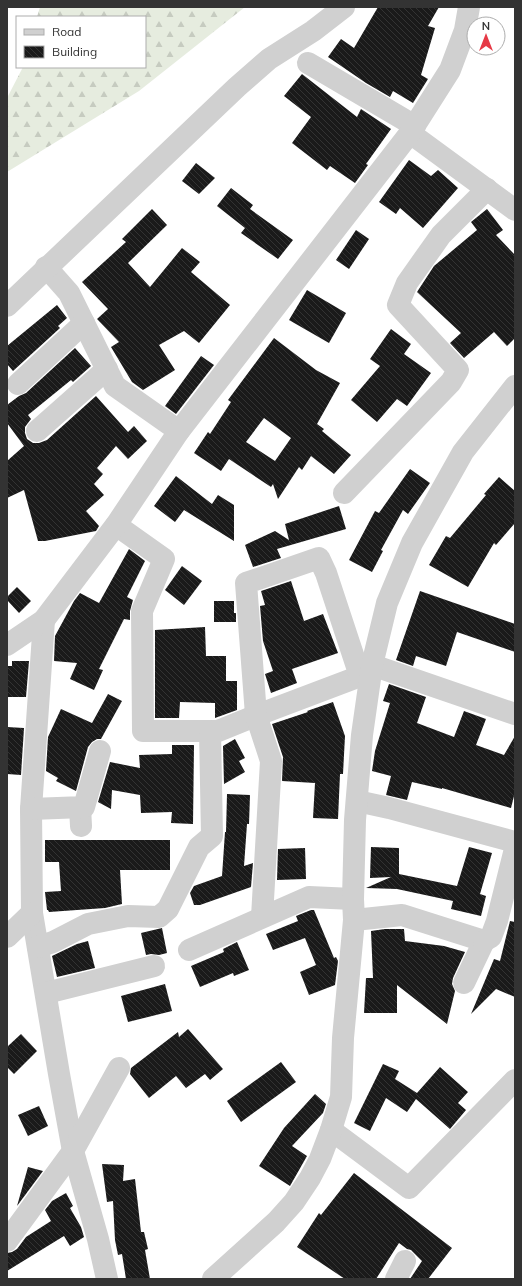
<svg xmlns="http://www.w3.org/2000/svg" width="522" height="1286" viewBox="0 0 522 1286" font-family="Mulish,sans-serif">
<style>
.forest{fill:url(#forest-firs)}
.building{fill:url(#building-back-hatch);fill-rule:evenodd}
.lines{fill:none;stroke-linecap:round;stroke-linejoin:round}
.minor{stroke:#d0d0d0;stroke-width:22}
</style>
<defs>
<pattern id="forest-firs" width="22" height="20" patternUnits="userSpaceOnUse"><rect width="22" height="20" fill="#e6ecdf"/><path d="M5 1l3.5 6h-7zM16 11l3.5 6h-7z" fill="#c6cbc0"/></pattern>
<pattern id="building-back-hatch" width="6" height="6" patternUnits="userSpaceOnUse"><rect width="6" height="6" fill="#1a1a1a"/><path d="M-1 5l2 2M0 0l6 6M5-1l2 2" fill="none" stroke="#333"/></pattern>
</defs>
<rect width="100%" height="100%" fill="#fff"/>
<polygon class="forest" points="40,7 245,7 139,91 7,172 7,98 23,67 145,67 145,17 37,17"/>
<g class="building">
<polygon points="378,7 439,7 428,26 435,28 421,75 428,79 413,103 393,91 390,97 366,83 328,57 341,39 354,48"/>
<polygon points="302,74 357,117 361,109 391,129 366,164 368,165 355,183 330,166 327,170 292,143 311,117 284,96"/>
<polygon points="409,160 431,176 438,170 458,188 423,228 400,208 396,214 379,202"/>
<polygon points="196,163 215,178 199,194 182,181"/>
<polygon points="231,188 253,205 250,209 293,240 278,259 241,233 245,228 217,206"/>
<polygon points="152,209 167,225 128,263 150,287 182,248 200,262 191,272 230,305 199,343 184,331 159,345 175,370 143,390 132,382 111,347 119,342 97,319 108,309 82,282 126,242 122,239"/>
<polygon points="487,209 503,230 496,235 515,255 515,338 507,346 494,332 464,358 450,343 461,333 417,292 434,266 477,230 471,222"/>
<polygon points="356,230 369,239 349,269 336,260"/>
<polygon points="307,290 346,313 329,343 289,320"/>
<polygon points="57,305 67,318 58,326 60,328 13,371 7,364 7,346"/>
<polygon points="391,329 411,344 404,354 431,373 407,406 397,399 377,422 351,400 380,366 370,359"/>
<path d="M274,338l42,32 24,13 -23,41 7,5 -2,2 29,24 -17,19 -23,-18 -9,14 -3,-3 -21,32 -5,-15 -2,3 -42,-28 -8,12 -27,-18 14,-21 2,2 21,-32 -3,-2zM264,418l27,20 -16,23 -29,-19z"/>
<polygon points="75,348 91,366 73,382 71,380 28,415 31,419 25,427 25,433 27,439 33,443 39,443 47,440 96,396 128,432 134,426 147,441 128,459 116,446 97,468 103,474 94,484 104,495 86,511 99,526 96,531 45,541 38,541 24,490 7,498 7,461 24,446 7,423 7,405 19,396 26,393"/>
<polygon points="201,356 214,365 176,414 165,406"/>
<polygon points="410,469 430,483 408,514 403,510 381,550 383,551 372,572 349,560 375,511 379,513"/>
<polygon points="176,476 212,504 218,495 234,505 234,541 184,510 175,522 154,506"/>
<polygon points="499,477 515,491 515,523 496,545 494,543 468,587 429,565 446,536 450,538 486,495 484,494"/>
<polygon points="339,506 346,529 277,549 281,558 253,567 245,545 275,531 289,540 285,524"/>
<polygon points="129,549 145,561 127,597 133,600 130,611 130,620 124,619 99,669 103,670 94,690 70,679 77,663 54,661 55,636 74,601 80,593 99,603"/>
<polygon points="182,566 202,581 184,605 165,590"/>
<polygon points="291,581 304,621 323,614 338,653 292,669 297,683 271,693 265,674 273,671 263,641 260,606 265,605 261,591"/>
<polygon points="17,587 31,601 19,613 7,600 7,597"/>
<polygon points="420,591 515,624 515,652 457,632 446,666 416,656 413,666 396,660"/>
<polygon points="214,601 234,601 234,613 236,613 236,622 214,622"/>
<polygon points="205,627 206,656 226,656 226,681 237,681 237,710 215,718 215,703 180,702 179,718 155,718 155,630"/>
<polygon points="12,661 29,661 26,697 7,697 7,666 12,666"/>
<polygon points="389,684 426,697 417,723 454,737 464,711 486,719 476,745 504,755 515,736 515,792 511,808 442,788 442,789 412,782 407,800 386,795 391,776 372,771 375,751 390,703 383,701"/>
<polygon points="108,694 122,701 101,739 97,739 92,742 88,747 76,791 56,781 58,778 46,771 48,737 61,709 92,723"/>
<polygon points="333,702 345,736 343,774 340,774 338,819 313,818 315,783 282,781 283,757 272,724 308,712 307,711"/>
<polygon points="7,727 24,728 21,775 7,774"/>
<polygon points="235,739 245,758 239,761 245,772 224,784 223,746"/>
<polygon points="172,745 194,745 193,824 171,823 172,812 141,813 140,795 112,790 111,809 98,802 110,762 140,768 139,755 172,754"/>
<polygon points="227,794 250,795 249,824 247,824 244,866 253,863 251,887 200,905 194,905 190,893 194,886 222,876 225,832 226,832"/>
<polygon points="45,840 170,840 170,870 120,870 122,904 105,908 49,912 48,910 47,910 45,892 61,891 59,862 45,862"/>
<polygon points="371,847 399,848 399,874 457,886 469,847 492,853 480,894 486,896 481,916 451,909 453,901 397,889 366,888 391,877 370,878"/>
<polygon points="305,848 306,879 277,880 278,849"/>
<polygon points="311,910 314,910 334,958 336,957 338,961 335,985 309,995 300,972 316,965 305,938 273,950 266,934 298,921 296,916"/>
<polygon points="510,921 515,922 515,997 496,989 471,1014 494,959 500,961"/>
<polygon points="162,928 167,953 159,955 151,954 146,955 141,933"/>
<polygon points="385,929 404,929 405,941 444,946 465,952 453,978 452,984 455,991 447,1024 397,985 397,1013 364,1013 366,978 373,978 371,931"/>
<polygon points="88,941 95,968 57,977 52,956 77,944"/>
<polygon points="237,942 249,970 234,976 233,973 200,987 191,966 224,952 223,949"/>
<polygon points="165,984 172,1011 128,1022 121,996"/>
<polygon points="188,1029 223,1069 210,1080 205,1074 186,1088 176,1076 149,1098 130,1074 131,1068 178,1032 179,1037"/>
<polygon points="21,1034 37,1051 14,1074 7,1067 7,1047"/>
<polygon points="281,1062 296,1082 241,1122 227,1101"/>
<polygon points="383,1064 399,1071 395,1079 417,1093 440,1067 468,1092 458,1103 466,1110 450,1129 416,1099 407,1112 386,1098 370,1131 354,1123"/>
<polygon points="315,1094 326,1104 323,1113 292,1146 307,1156 290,1186 259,1166 284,1128"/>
<polygon points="39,1106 48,1126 28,1136 18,1115"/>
<polygon points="102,1164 124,1165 123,1181 135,1179 141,1232 144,1232 148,1249 145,1250 150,1279 126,1279 122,1254 118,1255 115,1240 113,1201 107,1202"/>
<polygon points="28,1167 43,1171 17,1206"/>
<polygon points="354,1173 452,1248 428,1279 410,1279 422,1261 411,1250 407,1249 399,1243 376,1279 345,1279 297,1247 319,1213 321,1215"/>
<polygon points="66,1193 73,1206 70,1208 81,1227 84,1237 70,1246 64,1236 7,1271 7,1253 12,1252 17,1249 26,1237 51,1221 45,1210 52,1201"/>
</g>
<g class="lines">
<g class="minor">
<polyline points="308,63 415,126"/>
<polyline points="410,133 515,210"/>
<polyline points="46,267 69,293 115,386 179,431"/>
<polyline points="7,306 237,87 269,59 313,31 344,7"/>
<polyline points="18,384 84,323"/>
<polyline points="37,431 107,369"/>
<polyline points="344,493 451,382 458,370 398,305 407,283 441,235 487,189"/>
<polyline points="116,525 164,559 142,611 143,731 218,731 260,714 371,672"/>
<polyline points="44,620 31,809 32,913 59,1074 73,1151 98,1239 107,1279"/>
<polyline points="7,645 44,620 116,525 179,431 410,133 450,70 465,30 469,7"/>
<polyline points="372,665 515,714"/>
<polyline points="357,801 389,808 515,842"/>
<polyline points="80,807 81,826"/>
<polyline points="31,809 84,807 100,751"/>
<polyline points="262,917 271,761 256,715 246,583 319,558 326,573 360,676"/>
<polyline points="354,920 402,915 484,941 464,983"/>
<polyline points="7,937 32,913"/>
<polyline points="484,941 491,937 497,921 515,849"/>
<polyline points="38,947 53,942 88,924 128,916 159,917 168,909 199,847 212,836 210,731"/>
<polyline points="189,950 309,897 353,899"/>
<polyline points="46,993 154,966"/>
<polyline points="331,1130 409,1188 515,1080"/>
<polyline points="7,1241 73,1151 119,1068"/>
<polyline points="213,1279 276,1222 294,1202 310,1178 320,1159 331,1130 341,1097 343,1038 354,920 353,899 355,820 362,735 372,665 387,603 412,543 463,452 515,386"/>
<polyline points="396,1279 405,1261"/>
</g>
</g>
<rect width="522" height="1286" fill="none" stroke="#333333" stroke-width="16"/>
<rect x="16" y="16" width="130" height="52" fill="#ffffff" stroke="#adadad"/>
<rect x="24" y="29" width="20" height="6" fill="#d0d0d0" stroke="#adadad"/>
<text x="52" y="36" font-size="12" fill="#333333">Road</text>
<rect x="24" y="46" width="20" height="12" fill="url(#building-back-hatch)" stroke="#adadad"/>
<text x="52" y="56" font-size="12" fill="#333333">Building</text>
<g transform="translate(486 36)"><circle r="19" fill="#ffffff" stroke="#adadad"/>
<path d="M0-3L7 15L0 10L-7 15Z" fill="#e63946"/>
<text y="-6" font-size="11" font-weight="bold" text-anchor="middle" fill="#333333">N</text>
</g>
</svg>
